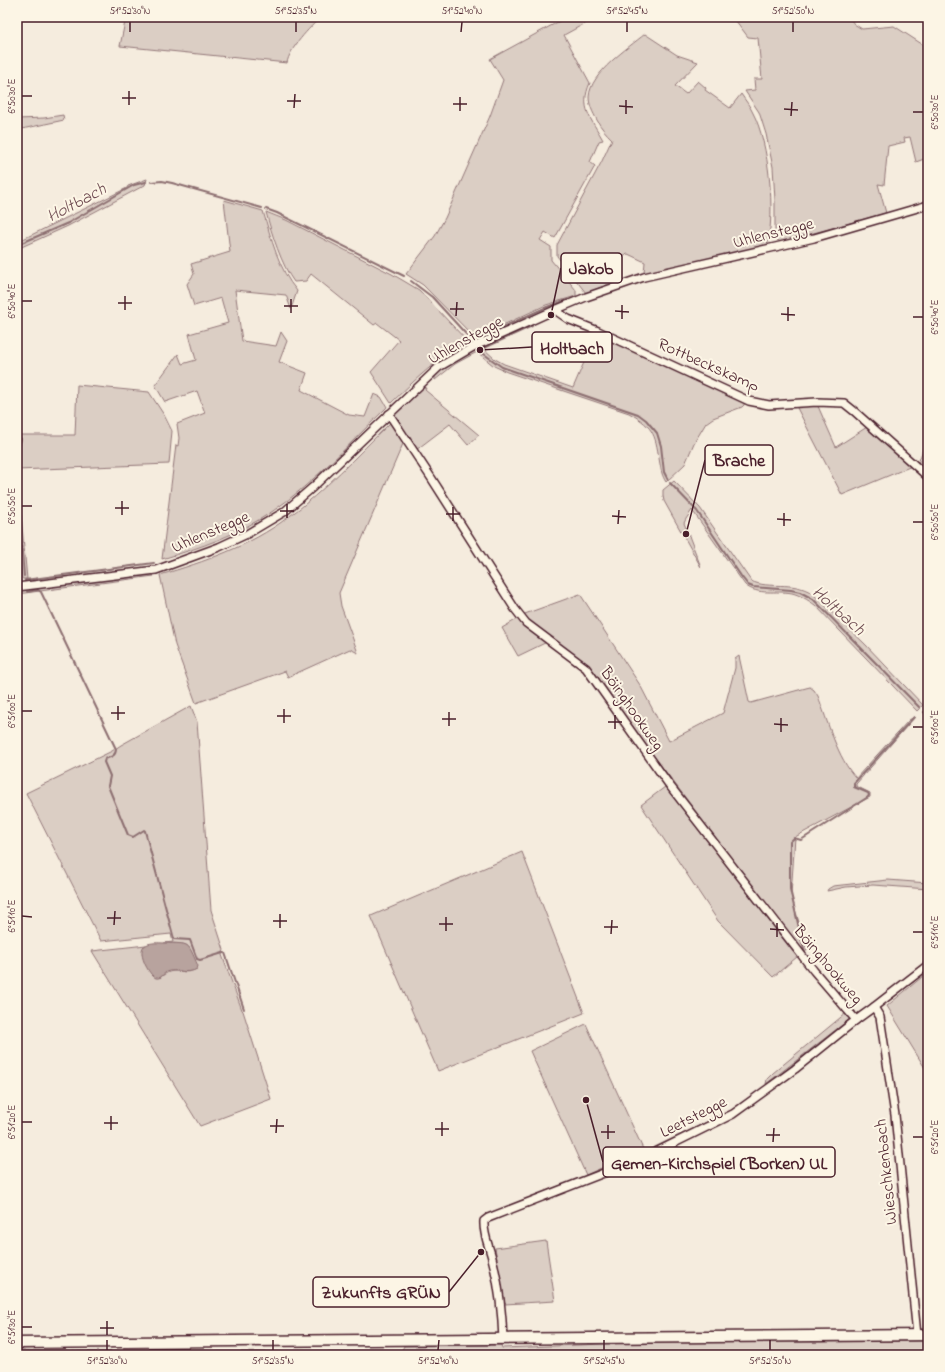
<svg xmlns="http://www.w3.org/2000/svg" width="945" height="1372" viewBox="0 0 945 1372" font-family="'Indie Flower',sans-serif">
<style>
.green{fill:#dbcec4;stroke:#927678}
.water{fill:#b8a39e;stroke:#8c6e70}
.lines{fill:none;stroke-linecap:round;stroke-linejoin:round}
.stream{stroke:#8c6e70;stroke-width:2}
.street-casing{stroke:#4a1f2b;stroke-width:10}
.primary-casing{stroke:#4a1f2b;stroke-width:13}
.street{stroke:#fcf5e5;stroke-width:7}
.primary{stroke:#fcf5e5;stroke-width:10}
.ticks{fill:none;stroke:#4a1f2b;stroke-width:1.5}
.labels{text-anchor:middle;stroke-width:4;stroke-linejoin:round;paint-order:stroke}
.street-label{font-size:17px;fill:#4a1f2b;stroke:#fcf5e5}
.water-label{font-size:18px;font-style:italic;fill:#704d53;stroke:#fcf5e5}
.leader{fill:none;stroke:#4a1f2b;stroke-width:1.5}
.callout-dot{fill:#4a1f2b;stroke:#fcf5e5;stroke-width:1.5}
.callout{fill:#fcf5e5;stroke:#4a1f2b;stroke-width:1.5}
.callout-label{font-size:18px;text-anchor:middle;font-weight:bold;fill:#4a1f2b}
.neatline{fill:none;stroke:#4a1f2b;stroke-width:1.5}
.ticks-label{font-size:10px;text-anchor:middle;fill:#4a1f2b}
</style>
<rect width="100%" height="100%" fill="#f5ecde"/>
<filter id="ink" filterUnits="userSpaceOnUse"><feTurbulence type="fractalNoise" baseFrequency=".025" numOctaves="2"/><feDisplacementMap in="SourceGraphic" scale="8" xChannelSelector="R" yChannelSelector="G"/><feConvolveMatrix kernelMatrix="1 2 1 2 8 2 1 2 1" color-interpolation-filters="sRGB"/></filter>
<g filter="url(#ink)">
<g class="green">
<path d="M126,17h195c-11,10 -32,32 -34,46l-167,-17z"/>
<path d="M567,17h55l-2,4 -25,-3 -31,17 26,48c-11,25 1,35 13,57l-4,1 -9,21 5,4 -40,72 -10,-6 -5,8 11,7v13l25,30v6l-30,9 -71,33 -52,-53 -17,-11 29,-38 10,-18 45,-102 13,-36 -13,-21z"/>
<polygon points="733,17 849,17 854,24 862,29 894,26 928,48 928,167 924,159 916,162 910,137 904,138 905,142 888,146 884,185 878,184 886,213 781,242 777,240 775,237 775,200 773,167 766,134 759,112 745,91 755,90 754,79 762,79 758,38 748,37"/>
<path d="M645,34l32,21 21,7 -23,24 11,8 12,-13 8,7 -1,2 25,18 11,-14c4,6 9,12 12,19 16,30 23,100 14,133l-123,27 1,-11 -17,-8 -14,5 6,21 -34,13 -29,-37v-11l45,-84 10,-22c-6,-6 -11,-11 -15,-19 -4,-7 -8,-15 -8,-23 1,-24 39,-49 56,-63z"/>
<polygon points="63,115 64,120 17,130 17,119 44,118"/>
<polygon points="147,179 145,185 68,226 17,249 17,242 127,188 128,186"/>
<path d="M224,200l39,11c8,27 16,59 34,80l-6,18 -5,-14 -51,-5 7,51 34,5 5,-14 6,9 -8,21 28,11 -6,17 48,25 16,2 9,-23 7,3 6,10c-36,35 -72,75 -114,104 -34,23 -73,37 -111,48l14,-114 2,1 1,-8 -2,-14 28,-11 -8,-22 -32,11 -10,-17 23,-31 4,10 14,-4 -7,-26 39,-11 -7,-25 -27,8 -7,-22 7,-10 -3,-10 39,-12z"/>
<path d="M266,212l20,8 106,54 27,16 49,52c-30,15 -53,38 -77,61l-20,-31 28,-32 -22,-17 -3,2 -63,-51 -5,7 -12,1c-12,-16 -23,-50 -28,-70z"/>
<path d="M597,332l148,69 -1,4 -2,2 -29,11 -7,5 -12,20 -9,21 -19,18c-4,-6 -5,-12 -6,-18 -5,-28 -4,-36 -31,-51l-122,-41 -13,-6 -17,-14 -22,12 -20,16v-6l3,-2 36,-23 3,3 7,-3 11,10 9,5 69,24z"/>
<polygon points="77,385 149,392 164,415 172,431 169,464 17,470 18,439 17,439 17,435 75,435"/>
<polygon points="419,388 426,388 425,390 479,435 468,445 450,424 416,450 395,416 395,413"/>
<polygon points="817,404 836,447 867,427 912,466 842,495 796,406"/>
<path d="M390,423l15,16 -66,154 2,13 17,47 -8,-4 -62,28 -3,-6 -89,32 -21,-58 -15,-70c44,-13 90,-29 127,-57 38,-27 70,-63 103,-95z"/>
<polygon points="928,434 928,474 918,464"/>
<polygon points="17,472 27,579 22,579 17,531"/>
<path d="M674,481l26,27 51,73c19,9 40,-1 61,12l53,51 58,61 -6,6 -102,-106c-7,-5 -15,-10 -23,-12 -16,-3 -34,3 -47,-8l-53,-75 -6,9 -2,4 17,44 -37,-66 -1,-5v-6z"/>
<polygon points="148,572 154,576 17,594 17,589"/>
<path d="M580,594l60,91 29,56 54,-28 12,-45v-9l4,-3 10,46 2,1 55,-15 4,-1 4,3 4,6c9,24 20,63 38,82l53,-58 5,-3v1l-58,66v2l14,7v4l-75,40 -4,58 16,55 -3,4 -154,-203 -60,-85 -62,-44 -6,-7z"/>
<polygon points="519,618 547,642 518,656 502,628"/>
<path d="M191,706l6,16 14,188 13,40 -2,5 20,55 1,1 28,88 -71,27 -108,-175 54,-6 -3,2 17,31c14,-14 23,-1 36,-9 -8,-27 -3,-25 -32,-26l9,-1 -2,-8 -70,7 -75,-148 86,-42 9,-6z"/>
<polygon points="665,787 797,957 773,977 718,921 641,805"/>
<polygon points="522,852 584,1013 438,1071 371,916"/>
<polygon points="888,880 928,883 928,889 873,885 846,887 827,891 828,889 833,886"/>
<polygon points="928,972 928,1073 887,1006"/>
<polygon points="846,1013 851,1018 766,1084 767,1079 773,1073"/>
<polygon points="586,1024 643,1149 586,1175 530,1051"/>
<polygon points="546,1241 555,1301 505,1304 495,1248"/>
<polygon points="928,1341 928,1355 17,1355 17,1351 396,1353 401,1352 404,1346 501,1345 502,1348 630,1343"/>
</g>
<path class="water" d="M164,943c27,1 23,-2 34,23l-1,3c-10,6 -22,-1 -31,3 -3,2 -5,7 -10,6 -7,-2 -21,-29 -10,-33 5,-3 13,-2 18,-2z"/>
<g class="lines">
<g class="stream">
<polyline points="151,182 162,181 172,183 262,208"/>
<polyline points="266,209 277,213 404,276"/>
<polyline points="17,245 68,223 134,185 146,182"/>
<polyline points="411,281 432,297 475,344"/>
<polyline points="472,341 547,307 567,300"/>
<polyline points="478,348 484,354 502,367 638,414 646,420 657,433 661,446 664,472 668,480"/>
<polyline points="480,350 532,326"/>
<polyline points="17,437 19,437 21,439 17,454"/>
<polyline points="670,483 697,511 741,576 748,585 753,587 791,590 800,592 813,599 920,708"/>
<polyline points="17,495 24,576"/>
<polyline points="25,580 154,563"/>
<path d="M27,592l11,-2 3,2 75,157c0,7 -5,8 -11,10l-1,3 6,14 -2,10 20,49 5,2 11,-7 1,1 29,108 16,1 7,19 3,1 23,-7h2l19,56"/>
<polyline points="924,712 928,716"/>
<polyline points="805,954 790,889 790,842 794,838 801,840 868,797 869,795 868,793 854,787 854,783 914,717"/>
<polyline points="846,1003 855,1012"/>
<polyline points="771,1082 829,1037"/>
<polyline points="650,1150 735,1109"/>
</g>
<defs>
<g id="street">
<polyline points="555,310 568,319 598,331 749,401 769,405 817,402 844,403 854,411 928,477"/>
<polyline points="389,414 432,479 515,609 526,623 586,668 670,786 814,971 856,1020"/>
<polyline points="17,587 156,570 219,547 247,534 284,512 313,487 439,367 473,347 555,310 586,297 644,277 771,248 814,238 928,205"/>
<polyline points="874,1007 880,1017 895,1115 917,1335"/>
<path d="M503,1339c-1,-27 -4,-55 -11,-81 -3,-12 -9,-24 -8,-37l4,-3 162,-63 83,-41 62,-45 61,-49 18,-13 54,-42"/>
</g>
<polyline id="primary" points="17,1343 928,1335"/>
</defs>
<use href="#street" class="street-casing"/>
<use href="#primary" class="primary-casing"/>
<use href="#street" class="street"/>
<use href="#primary" class="primary"/>
</g>
</g>
<path class="ticks" d="M130,32v-10M296,32v-10M461,32l1,-10M627,32v-10M793,32v-10M22,96h10M122,98h14M287,101h14M453,104h14M129,105v-14M619,106l14,1M294,108l1,-14M784,109l14,1M460,111v-14M913,112h10M626,114v-14M791,116l1,-14M22,301h10M118,303h14M284,306h14M450,309h14M125,310v-14M615,311l14,1M291,313v-14M781,314l14,1M456,316l1,-14M913,317h10M622,319v-14M788,321v-14M22,506h10M115,508h14M280,511h14M446,514h14M122,515v-14M612,516l14,1M287,518v-14M777,519l14,1M453,521v-14M913,522h10M618,524l1,-14M784,526v-13M22,711h10M111,713h14M277,716h14M442,719h14M118,720v-14M608,722h14M284,723v-14M774,724l14,1M449,726v-14M913,727h10M615,729v-14M781,732v-14M22,916l10,1M107,918h14M273,921h14M439,924h14M114,925l1,-14M604,927h14M280,928v-14M770,929l14,1M446,931v-14M913,932h10M611,934l1,-14M777,937v-14M22,1122h10M104,1123h14M270,1126h14M435,1129h14M111,1130v-14M601,1132h14M276,1133l1,-14M766,1135h14M442,1136v-14M913,1137h10M608,1139v-14M773,1142l1,-14M22,1327h10M100,1328h14M107,1335v-14M107,1350v-10M273,1350v-10M438,1350l1,-10M604,1350v-10M770,1350v-10"/>
<g class="labels">
<g class="street-label">
<text transform="translate(773 232) rotate(-14)" y="6">Uhlenstegge</text>
<text transform="translate(465 339) rotate(-29)" y="6">Uhlenstegge</text>
<text transform="translate(709 364) rotate(24)" y="6">Rottbeckskamp</text>
<text transform="translate(210 531) rotate(-23)" y="6">Uhlenstegge</text>
<text transform="translate(633 708) rotate(55)" y="6">Böinghookweg</text>
<text transform="translate(829 964) rotate(50)" y="6">Böinghookweg</text>
<text transform="translate(693 1116) rotate(-27)" y="6">Leetstegge</text>
<text transform="translate(885 1172) rotate(-96)" y="6">Wieschkenbach</text>
</g>
<g class="water-label">
<text transform="translate(76 202) rotate(-28)" y="6">Holtbach</text>
<text transform="translate(839 610) rotate(42)" y="6">Holtbach</text>
</g>
</g>
<path class="leader" d="M551 315L561 268M480 350L532 347M686 534L705 460M586 1100L603 1162M481 1252L449 1292"/>
<g class="callout-dot">
<circle cx="551" cy="315" r="4"/>
<circle cx="480" cy="350" r="4"/>
<circle cx="686" cy="534" r="4"/>
<circle cx="586" cy="1100" r="4"/>
<circle cx="481" cy="1252" r="4"/>
</g>
<g class="callout">
<rect x="561" y="253" width="61" height="30" rx="4"/>
<rect x="532" y="332" width="80" height="30" rx="4"/>
<rect x="705" y="445" width="68" height="30" rx="4"/>
<rect x="603" y="1147" width="232" height="30" rx="4"/>
<rect x="313" y="1277" width="136" height="30" rx="4"/>
</g>
<g class="callout-label">
<text x="591" y="274">Jakob</text>
<text x="572" y="354">Holtbach</text>
<text x="739" y="466">Brache</text>
<text x="719" y="1169">Gemen-Kirchspiel (Borken) UL</text>
<text x="381" y="1298">Zukunfts GRÜN</text>
</g>
<rect width="945" height="1372" fill="none" stroke="#fcf5e5" stroke-width="44"/>
<rect x="22" y="22" width="901" height="1328" class="neatline"/>
<g class="ticks-label">
<text x="130" y="14">51°52'30"N</text>
<text x="296" y="14">51°52'35"N</text>
<text x="462" y="14">51°52'40"N</text>
<text x="627" y="14">51°52'45"N</text>
<text x="793" y="14">51°52'50"N</text>
<text transform="translate(11 96) rotate(-90)" y="4">6°50'30"E</text>
<text transform="translate(934 112) rotate(-90)" y="4">6°50'30"E</text>
<text transform="translate(11 301) rotate(-90)" y="4">6°50'40"E</text>
<text transform="translate(934 317) rotate(-90)" y="4">6°50'40"E</text>
<text transform="translate(11 506) rotate(-90)" y="4">6°50'50"E</text>
<text transform="translate(934 522) rotate(-90)" y="4">6°50'50"E</text>
<text transform="translate(11 711) rotate(-90)" y="4">6°51'00"E</text>
<text transform="translate(934 727) rotate(-90)" y="4">6°51'00"E</text>
<text transform="translate(11 916) rotate(-90)" y="4">6°51'10"E</text>
<text transform="translate(934 932) rotate(-90)" y="4">6°51'10"E</text>
<text transform="translate(11 1122) rotate(-90)" y="4">6°51'20"E</text>
<text transform="translate(934 1137) rotate(-90)" y="4">6°51'20"E</text>
<text transform="translate(11 1327) rotate(-90)" y="4">6°51'30"E</text>
<text x="107" y="1364">51°52'30"N</text>
<text x="273" y="1364">51°52'35"N</text>
<text x="438" y="1364">51°52'40"N</text>
<text x="604" y="1364">51°52'45"N</text>
<text x="770" y="1364">51°52'50"N</text>
</g>
</svg>
